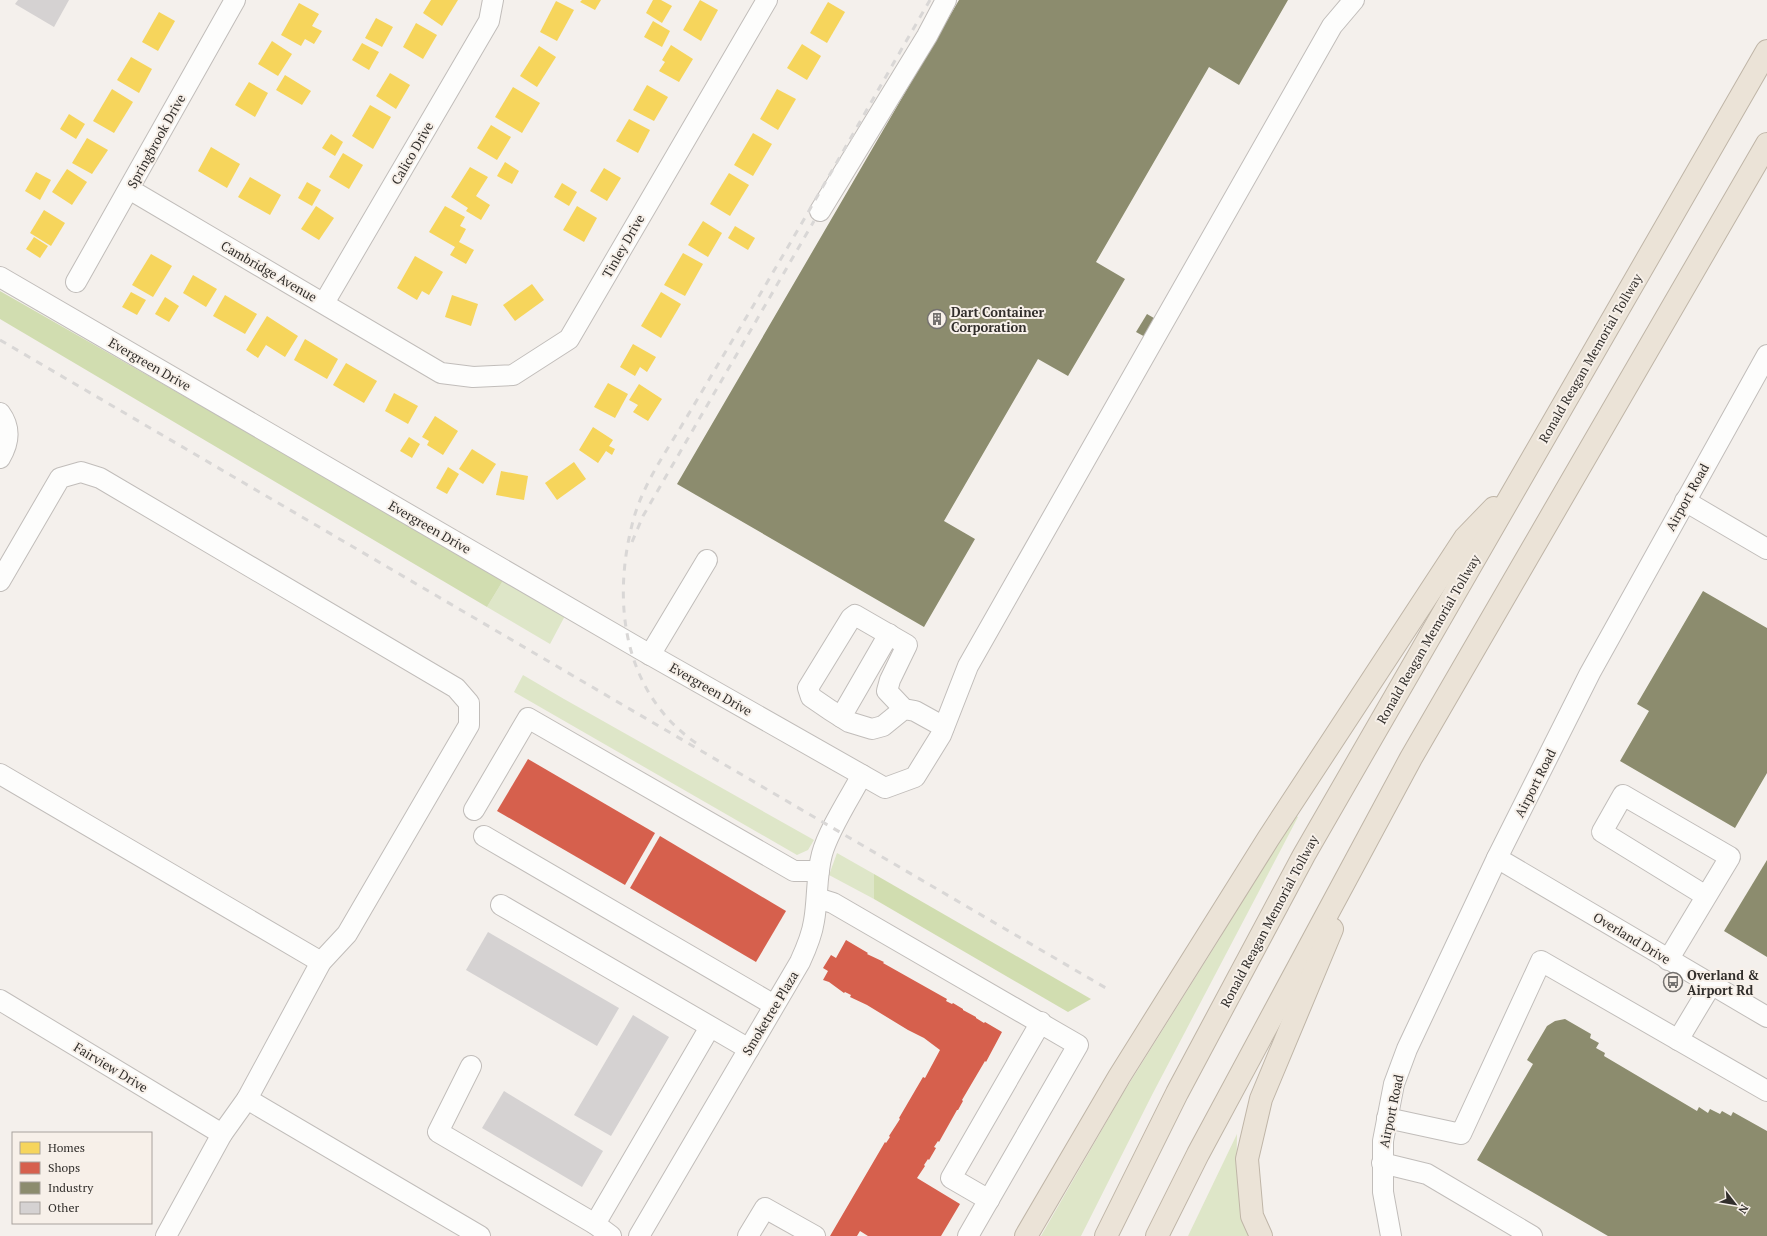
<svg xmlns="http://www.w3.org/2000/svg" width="1767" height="1236" viewBox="0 0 1767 1236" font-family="'PT Serif',serif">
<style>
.green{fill:#dee6c8}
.forest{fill:#d1ddb0}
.homes{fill:#f6d55c}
.shops{fill:#d6604d}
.industry{fill:#8c8c6e}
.building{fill:#d5d2d2}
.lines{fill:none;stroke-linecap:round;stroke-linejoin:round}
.minor-casing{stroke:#c1bdba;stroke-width:22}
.highway-casing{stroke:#bfb5a7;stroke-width:24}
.minor{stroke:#fdfdfc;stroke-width:20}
.highway{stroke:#ebe3d7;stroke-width:22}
.rail{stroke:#d9d7d6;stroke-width:3;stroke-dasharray:7 7;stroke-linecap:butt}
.labels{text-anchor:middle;stroke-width:4;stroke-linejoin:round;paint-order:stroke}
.street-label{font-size:13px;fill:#312e2b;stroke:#f7f0e9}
.poi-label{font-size:13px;font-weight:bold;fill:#312e2b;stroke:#f7f0e9;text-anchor:start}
</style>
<rect width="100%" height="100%" fill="#f4f0ec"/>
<g class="green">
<polygon points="504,579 566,614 550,644 487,607"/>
<polygon points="523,675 564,699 814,840 808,850 797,855 514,692"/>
<polygon points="1295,815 1298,817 1153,1093 1081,1236 1041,1236 1122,1095 1222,935 1220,932"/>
<polygon points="837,853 874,874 874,899 829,875"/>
<path d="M1237,1134c-1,35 1,69 12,102h-61z"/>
</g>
<g class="forest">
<polygon points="0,291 504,579 487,607 0,319"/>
<polygon points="874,874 1091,999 1068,1012 874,899"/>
</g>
<g class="homes">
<polygon points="431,0 458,0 442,26 423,13"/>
<polygon points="582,0 601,0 595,10 580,2"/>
<polygon points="653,0 661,0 672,6 662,23 646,13"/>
<polygon points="700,0 718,10 701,41 683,30"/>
<polygon points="556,1 574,10 557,41 540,32"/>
<polygon points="828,2 845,12 827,43 810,33"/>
<polygon points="299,3 319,14 312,26 322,31 314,44 305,39 301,46 281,35"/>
<polygon points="159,12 175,21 158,51 142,42"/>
<polygon points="376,18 393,27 382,47 365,38"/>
<polygon points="653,21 670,31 662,47 644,37"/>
<polygon points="416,23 437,35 423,59 403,47"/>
<polygon points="272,41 292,54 278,76 258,64"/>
<polygon points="362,43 379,52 369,70 352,60"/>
<polygon points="802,44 821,56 807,80 787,68"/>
<polygon points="671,45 693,59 679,82 659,71 665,62 662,60"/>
<polygon points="539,46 556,57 537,87 520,76"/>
<polygon points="131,57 152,69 139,93 117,80"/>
<polygon points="390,73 410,85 396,109 376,96"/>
<polygon points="285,75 311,91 302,105 276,90"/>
<polygon points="249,82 268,93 255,117 235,105"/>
<polygon points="647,85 668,97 654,121 633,110"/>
<polygon points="513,87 540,103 522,133 495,117"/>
<polygon points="112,89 133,102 114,133 93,121"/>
<polygon points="777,89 796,99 778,130 760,119"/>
<polygon points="370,105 391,117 373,149 352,136"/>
<polygon points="69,114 85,124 76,139 60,129"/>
<polygon points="629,119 650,130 638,153 616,141"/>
<polygon points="491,125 511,137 497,160 477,148"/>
<polygon points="753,133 772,144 753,176 734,165"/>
<polygon points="331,134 343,142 335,156 322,148"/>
<polygon points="87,138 108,150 92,174 72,163"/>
<polygon points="211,147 240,164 227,188 198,171"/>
<polygon points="343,153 363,165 349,189 329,177"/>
<polygon points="505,162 519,171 512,184 497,176"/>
<polygon points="470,167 488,177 476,196 490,205 481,220 466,211 468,208 451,197"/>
<polygon points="604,168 621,178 607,201 590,191"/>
<polygon points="67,169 87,182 72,205 52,192"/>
<polygon points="36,172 51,180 40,200 25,191"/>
<polygon points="729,173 749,185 730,216 710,204"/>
<polygon points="250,177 281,195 270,215 238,197"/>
<polygon points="307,182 321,190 312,206 298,198"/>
<polygon points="562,183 577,192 569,206 554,197"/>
<polygon points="316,206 334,218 319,240 301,229"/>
<polygon points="445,206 465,217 460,226 466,229 459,242 474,250 466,264 450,255 455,247 429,232"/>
<polygon points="577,206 597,218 584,242 563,230"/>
<polygon points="44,210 65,223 51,246 30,233"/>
<polygon points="703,221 722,233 708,257 688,245"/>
<polygon points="735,226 755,238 748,250 728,238"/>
<polygon points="34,237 48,246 40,258 26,249"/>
<polygon points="683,253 703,264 685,296 664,285"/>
<polygon points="151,254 172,266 153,297 132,285"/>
<polygon points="415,256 443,272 429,295 422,291 417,300 397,288"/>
<polygon points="193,275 217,289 206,307 183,293"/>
<polygon points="532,284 544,300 515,321 503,305"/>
<polygon points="131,292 146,300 137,315 122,307"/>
<polygon points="661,292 681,304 661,338 641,326"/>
<polygon points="225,295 257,314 245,334 213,316"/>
<polygon points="452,295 478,304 471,326 445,317"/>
<polygon points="165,297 179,306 169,322 155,314"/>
<polygon points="267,316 298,336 285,357 266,345 258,358 246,350"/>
<polygon points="305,339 338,359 327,379 294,360"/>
<polygon points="633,344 656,357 647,372 640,367 635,376 620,367"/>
<polygon points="346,363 377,381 364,403 333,385"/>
<polygon points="608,383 628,394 615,418 594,407"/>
<polygon points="639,384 662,399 648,421 633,412 638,405 629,400"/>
<polygon points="394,393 418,406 408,424 385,411"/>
<polygon points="435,416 458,431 443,455 427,445 429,441 422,437"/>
<polygon points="593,427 613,440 609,446 615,449 612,455 606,451 598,463 579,450"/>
<polygon points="409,437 420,444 412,458 400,451"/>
<polygon points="472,449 496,464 483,484 459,469"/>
<polygon points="574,462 586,479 557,500 545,483"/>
<polygon points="448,467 459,474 447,494 436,488"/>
<polygon points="501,471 528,476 524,500 496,495"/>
</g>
<g class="shops">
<polygon points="528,759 655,833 625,885 497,811"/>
<polygon points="660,836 786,911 756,962 630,888"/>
<polygon points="846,940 868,953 867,954 884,962 883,963 947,999 946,1001 952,1004 953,1003 963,1009 963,1010 976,1017 976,1018 984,1023 985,1022 1002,1032 986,1062 985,1061 962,1100 963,1101 958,1110 957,1110 939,1142 938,1141 934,1147 936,1148 929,1160 928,1159 924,1165 925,1166 917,1178 960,1204 941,1236 868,1236 860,1231 857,1236 830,1236 885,1142 886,1143 890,1137 889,1136 900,1119 899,1118 923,1077 925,1078 940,1050 924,1038 908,1030 867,1005 850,997 851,995 845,992 844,993 829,982 823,980 828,971 823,968 831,955 836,958"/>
</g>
<g class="industry">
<polygon points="959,0 1288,0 1239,85 1209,67 1096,262 1125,279 1068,376 1038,359 944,521 975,539 924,627 677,484"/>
<polygon points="1147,314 1159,321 1149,339 1136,332"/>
<polygon points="1703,591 1767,628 1767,773 1735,828 1620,761 1649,711 1637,704"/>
<polygon points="1767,860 1767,957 1724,931"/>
<polygon points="1565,1019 1591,1034 1590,1038 1599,1043 1596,1048 1605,1053 1604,1056 1697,1111 1699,1107 1708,1113 1710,1109 1720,1114 1722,1111 1731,1116 1733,1112 1767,1131 1767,1236 1608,1236 1477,1160 1533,1064 1527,1060 1547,1026 1555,1021"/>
</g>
<g class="building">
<polygon points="18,0 69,0 54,27 15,4"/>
<polygon points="488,932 619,1008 597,1046 466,970"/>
<polygon points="633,1015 669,1037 611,1136 574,1115"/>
<polygon points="504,1091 603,1151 582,1187 482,1128"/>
</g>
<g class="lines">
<defs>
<g id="minor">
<polyline points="129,189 441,373 473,377 513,375 569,339 767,0"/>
<polyline points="820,211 927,36 946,0"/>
<polyline points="0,277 640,649 885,788 915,777 941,735 968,666 1332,26 1354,0"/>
<polyline points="76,282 235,0"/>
<polyline points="324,303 489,21 493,0"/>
<path d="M0,413c11,15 9,30 0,45"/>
<polyline points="1685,501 1767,549"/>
<polyline points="0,581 60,478 81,472 100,478 456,688 469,703 469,725 347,934 321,962 247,1099"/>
<polyline points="650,655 707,560"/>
<polyline points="904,709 883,726 872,729 849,722 830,710 811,697 808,688 851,618 855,615 907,645 890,680 887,691 904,709 915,711 944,727"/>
<polyline points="841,717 889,634"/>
<polyline points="0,774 321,962"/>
<polyline points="474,810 528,718 794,871 819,871"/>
<polyline points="484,836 774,1005"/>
<polyline points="1497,858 1767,1017"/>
<polyline points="817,898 833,903 1078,1045 968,1236"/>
<polyline points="501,905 749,1049"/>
<polyline points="1668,960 1730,857 1623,795 1602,832 1706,896"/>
<polyline points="0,1000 222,1134"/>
<polyline points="1678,1040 1711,985"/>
<polyline points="471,1066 438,1132 595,1224 611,1236"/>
<polyline points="1387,1118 1461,1134 1541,961 1767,1091"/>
<polyline points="1382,1163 1427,1174 1532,1236"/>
<polyline points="989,1200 951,1178 1041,1022"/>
<polyline points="595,1224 710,1027"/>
<polyline points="166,1236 222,1134 247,1099 480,1236"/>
<path d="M639,1236l161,-274c6,-13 12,-27 14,-41 4,-22 2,-45 8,-67 6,-23 28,-57 40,-79"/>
<polyline points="748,1236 765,1208 815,1236"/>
<polyline points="1391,1236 1383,1192 1383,1141 1394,1084 1407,1049 1497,858 1590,673 1767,355"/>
</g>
<g id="highway">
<polyline points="1026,1236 1119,1077 1268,839 1465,538 1494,508"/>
<polyline points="1106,1236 1177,1093 1304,855 1767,51"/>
<polyline points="1157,1236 1198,1154 1411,758 1767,144"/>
<polyline points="1261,1236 1252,1216 1247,1159 1261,1099 1332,929"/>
</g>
</defs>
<use href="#minor" class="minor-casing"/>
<use href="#highway" class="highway-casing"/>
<use href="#minor" class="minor"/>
<use href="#highway" class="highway"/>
<g class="rail">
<polyline points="0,340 1111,991"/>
<polyline points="632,542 643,516 814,221"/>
<path d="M696,743c-72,-50 -84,-139 -64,-218 8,-34 29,-66 47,-95 20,-33 39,-66 59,-99 66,-109 128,-221 192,-331"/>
</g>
</g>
<defs>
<symbol id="building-ring" viewBox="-11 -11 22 22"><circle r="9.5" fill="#f7f0e9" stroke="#75726f" stroke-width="1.5"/><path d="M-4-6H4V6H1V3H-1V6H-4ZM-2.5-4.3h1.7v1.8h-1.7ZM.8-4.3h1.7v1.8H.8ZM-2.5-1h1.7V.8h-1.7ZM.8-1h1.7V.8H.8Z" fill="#75726f"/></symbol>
<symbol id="bus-ring" viewBox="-11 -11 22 22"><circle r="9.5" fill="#f7f0e9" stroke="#75726f" stroke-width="1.5"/><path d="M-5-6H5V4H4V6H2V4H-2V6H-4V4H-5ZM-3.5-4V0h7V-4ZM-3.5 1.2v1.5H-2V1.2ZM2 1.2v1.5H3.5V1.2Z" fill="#75726f"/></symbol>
</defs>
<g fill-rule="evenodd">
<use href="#building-ring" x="926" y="308" width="22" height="22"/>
<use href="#bus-ring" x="1662" y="971" width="22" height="22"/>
</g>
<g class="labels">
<g class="street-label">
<text transform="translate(156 141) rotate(-61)" y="5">Springbrook Drive</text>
<text transform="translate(412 153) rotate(-60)" y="5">Calico Drive</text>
<text transform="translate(623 246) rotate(-60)" y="5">Tinley Drive</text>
<text transform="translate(269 271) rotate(30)" y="5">Cambridge Avenue</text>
<text transform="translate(1590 358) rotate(-60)" y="5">Ronald Reagan Memorial Tollway</text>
<text transform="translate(150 364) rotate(30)" y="5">Evergreen Drive</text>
<text transform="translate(1687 497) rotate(-61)" y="5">Airport Road</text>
<text transform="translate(430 527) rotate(30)" y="5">Evergreen Drive</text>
<text transform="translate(1428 639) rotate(-60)" y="5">Ronald Reagan Memorial Tollway</text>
<text transform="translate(711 689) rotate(30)" y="5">Evergreen Drive</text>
<text transform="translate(1535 783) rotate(-63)" y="5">Airport Road</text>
<text transform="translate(1269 921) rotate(-62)" y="5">Ronald Reagan Memorial Tollway</text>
<text transform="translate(1632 938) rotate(31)" y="5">Overland Drive</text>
<text transform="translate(770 1013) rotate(-59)" y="5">Smoketree Plaza</text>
<text transform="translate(111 1067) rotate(31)" y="5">Fairview Drive</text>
<text transform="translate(1391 1111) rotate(-78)" y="5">Airport Road</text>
</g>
<g class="poi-label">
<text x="951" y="317">Dart Container<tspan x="951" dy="15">Corporation</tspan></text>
<text x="1687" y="980">Overland &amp;<tspan x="1687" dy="15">Airport Rd</tspan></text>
</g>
</g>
<rect x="12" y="1132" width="140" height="92" fill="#f7f0e9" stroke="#a8a29d"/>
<rect x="20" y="1142" width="20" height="12" fill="#f6d55c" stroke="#a8a29d"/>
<text x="48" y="1152" font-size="12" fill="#312e2b">Homes</text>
<rect x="20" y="1162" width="20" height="12" fill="#d6604d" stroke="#a8a29d"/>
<text x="48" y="1172" font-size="12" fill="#312e2b">Shops</text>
<rect x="20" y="1182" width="20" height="12" fill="#8c8c6e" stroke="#a8a29d"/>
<text x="48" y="1192" font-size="12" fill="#312e2b">Industry</text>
<rect x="20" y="1202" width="20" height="12" fill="#d5d2d2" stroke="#a8a29d"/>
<text x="48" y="1212" font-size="12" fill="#312e2b">Other</text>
<g transform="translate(1735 1204) rotate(121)" stroke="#f7f0e9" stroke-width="3" paint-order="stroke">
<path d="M0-3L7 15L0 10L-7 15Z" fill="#312e2b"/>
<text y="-6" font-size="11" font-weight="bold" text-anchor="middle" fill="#312e2b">N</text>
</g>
</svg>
